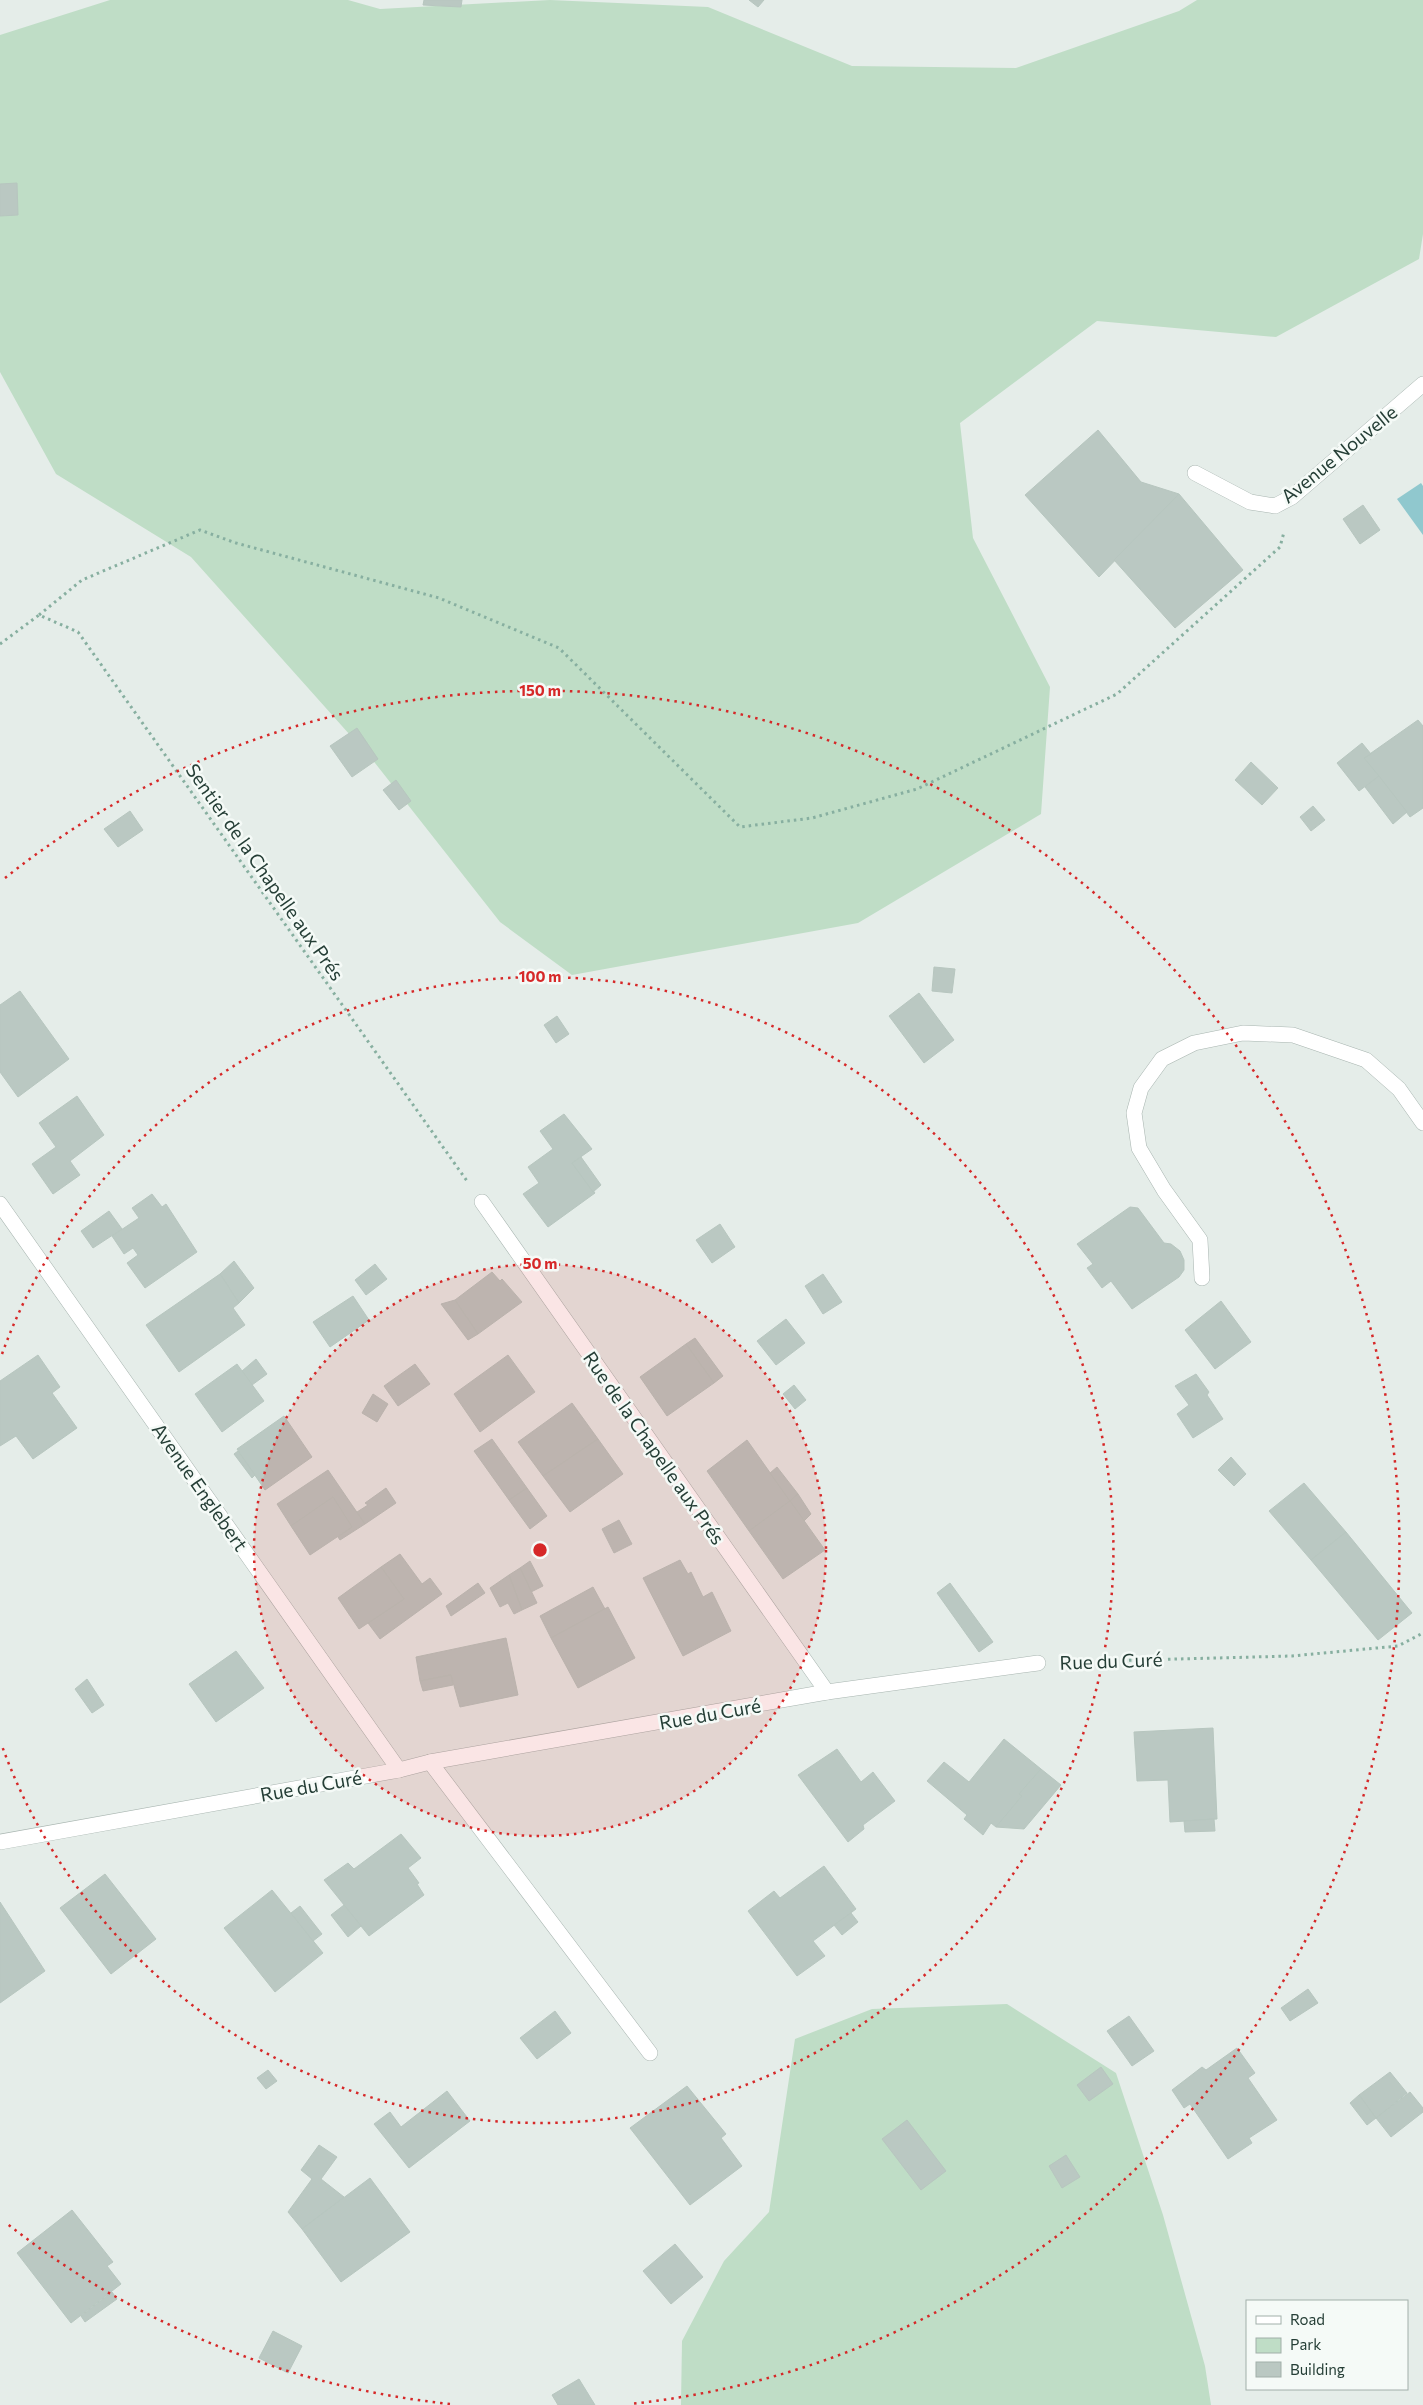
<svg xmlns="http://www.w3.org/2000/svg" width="1423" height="2405" viewBox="0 0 1423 2405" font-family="Commissioner,sans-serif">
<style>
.green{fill:#bfddc6}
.water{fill:#90c8ce}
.building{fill:#bac8c2;stroke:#b7c6bf}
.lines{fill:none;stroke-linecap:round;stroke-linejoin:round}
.minor-casing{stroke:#a8b5b0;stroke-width:16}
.path{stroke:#87afa0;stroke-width:3;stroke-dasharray:2.5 4;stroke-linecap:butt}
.minor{stroke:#fff;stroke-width:15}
.ring{fill:none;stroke:#d62828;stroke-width:2.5;stroke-dasharray:2.5 5}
.labels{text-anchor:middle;stroke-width:5;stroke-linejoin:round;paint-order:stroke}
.street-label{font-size:19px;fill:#253e36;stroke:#f5faf7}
.centre{fill:#d62828;stroke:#f5faf7;stroke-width:2.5}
.ring-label{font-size:15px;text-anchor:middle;font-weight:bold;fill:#d62828;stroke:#f5faf7;stroke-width:5;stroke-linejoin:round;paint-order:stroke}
</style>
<rect width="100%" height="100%" fill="#e5ede9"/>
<g class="green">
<polygon points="110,0 348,0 380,9 550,0 708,7 852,66 1016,68 1179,11 1197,0 1423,0 1423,234 1419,259 1276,337 1097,321 960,423 973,538 1050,687 1041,814 858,923 572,975 500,922 375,763 191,557 56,474 0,372 0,35"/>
<polygon points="1007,2004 1116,2073 1163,2215 1205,2366 1211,2405 681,2405 682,2341 724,2261 769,2212 795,2039 872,2009"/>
</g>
<polygon class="water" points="1421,483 1423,486 1423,535 1397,499"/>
<g class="building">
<polygon points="424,0 462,0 461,7 423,5"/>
<polygon points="749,0 764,0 758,7"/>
<polygon points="17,183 18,215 0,216 0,184"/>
<polygon points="1098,430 1141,482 1179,494 1099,577 1025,495"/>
<polygon points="1179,494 1243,570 1175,628 1114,560"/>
<polygon points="1363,505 1380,530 1360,544 1343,519"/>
<polygon points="1418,720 1423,726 1423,808 1410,817 1364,758"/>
<polygon points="357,728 378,759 352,777 330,746"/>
<polygon points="1362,743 1371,754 1364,758 1379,776 1359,791 1337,763"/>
<polygon points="1251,762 1278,788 1262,805 1235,780"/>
<polygon points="1379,776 1407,812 1393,824 1365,787"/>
<polygon points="396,780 411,801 399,810 383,790"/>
<polygon points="1313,806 1325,820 1311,831 1300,817"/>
<polygon points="130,811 143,830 118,847 104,829"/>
<polygon points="934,967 955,969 952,993 932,991"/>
<polygon points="20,991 69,1059 18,1097 0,1072 0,1005"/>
<polygon points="919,993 954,1040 924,1063 889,1016"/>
<polygon points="557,1016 569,1034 556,1043 544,1025"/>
<polygon points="77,1096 104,1135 70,1161 80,1175 53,1194 32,1164 56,1147 39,1123"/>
<polygon points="564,1114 592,1149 572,1163 595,1193 548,1227 523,1194 539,1183 528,1167 553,1149 540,1131"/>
<polygon points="581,1157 601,1185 593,1192 572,1163"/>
<polygon points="152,1194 162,1207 166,1204 197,1252 145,1288 127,1263 138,1255 133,1248 124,1254 112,1236 139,1218 132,1208"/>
<polygon points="1130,1207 1138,1208 1164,1243 1171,1244 1180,1251 1184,1260 1184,1270 1179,1277 1132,1309 1111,1281 1102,1288 1087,1268 1093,1264 1077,1244"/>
<polygon points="109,1211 122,1229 93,1248 81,1231"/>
<polygon points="720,1224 735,1247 712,1263 696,1240"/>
<polygon points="234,1261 254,1288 239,1303 220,1274"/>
<polygon points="375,1264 387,1279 366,1295 355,1280"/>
<polygon points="492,1272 500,1281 502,1279 522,1302 478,1334 455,1300"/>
<polygon points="220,1274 239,1303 233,1308 245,1325 179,1372 146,1325"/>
<polygon points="823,1274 842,1302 823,1314 805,1286"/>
<polygon points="353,1296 369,1320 330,1347 313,1322"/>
<polygon points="455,1300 478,1334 468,1340 441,1304"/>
<polygon points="1221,1301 1251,1342 1215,1369 1185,1330"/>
<polygon points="786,1319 805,1343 776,1365 757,1341"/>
<polygon points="695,1338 723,1376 714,1383 686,1344"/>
<polygon points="686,1344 714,1383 667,1416 640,1377"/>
<polygon points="38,1355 60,1387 52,1393 77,1428 33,1459 16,1436 0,1446 0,1381"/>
<polygon points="508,1355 535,1392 480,1432 454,1394"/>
<polygon points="256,1359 267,1374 252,1385 242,1371"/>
<polygon points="237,1364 264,1401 222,1432 195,1394"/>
<polygon points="415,1364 430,1384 398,1406 384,1386"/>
<polygon points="1196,1374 1209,1392 1207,1395 1223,1419 1193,1438 1177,1414 1189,1405 1175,1386"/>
<polygon points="794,1385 806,1400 795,1409 783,1394"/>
<polygon points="373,1394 388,1404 377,1422 362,1413"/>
<polygon points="572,1403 598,1439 543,1476 518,1442"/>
<polygon points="284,1416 312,1457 265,1490 237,1449"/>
<polygon points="492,1439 527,1488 509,1500 474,1451"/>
<polygon points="598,1439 623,1474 570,1512 543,1476"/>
<polygon points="747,1440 790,1501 749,1531 707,1471"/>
<polygon points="238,1451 255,1475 252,1478 234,1454"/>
<polygon points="1231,1457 1246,1474 1234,1486 1218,1470"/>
<polygon points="777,1467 798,1494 790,1501 770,1473"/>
<polygon points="328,1470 365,1524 340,1540 338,1537 352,1527 333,1497 291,1526 277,1504"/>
<polygon points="1304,1483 1346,1532 1311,1560 1269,1511"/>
<polygon points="386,1488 396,1503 365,1524 357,1512 368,1505 365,1503"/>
<polygon points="527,1488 547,1516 530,1529 509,1500"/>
<polygon points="798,1494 811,1514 804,1521 790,1501"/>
<polygon points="333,1497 352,1527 310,1555 291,1526"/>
<polygon points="790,1501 825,1550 783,1579 749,1531"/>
<polygon points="619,1520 632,1544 614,1553 602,1529"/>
<polygon points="1346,1532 1412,1613 1378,1640 1311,1560"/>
<polygon points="400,1554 422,1584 430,1578 442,1594 380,1639 368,1623 404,1599 381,1567"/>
<polygon points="680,1560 688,1574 691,1572 703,1597 712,1592 731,1631 683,1656 643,1578"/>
<polygon points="530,1561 543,1586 531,1592 520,1568"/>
<polygon points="381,1567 404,1599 359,1629 338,1598"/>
<polygon points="520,1568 537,1603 522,1610 509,1575"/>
<polygon points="509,1575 522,1610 514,1614 508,1603 500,1607 490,1588"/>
<polygon points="478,1583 485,1593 451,1616 446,1606"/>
<polygon points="950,1583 993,1642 979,1652 937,1593"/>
<polygon points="593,1587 605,1609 551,1638 540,1616"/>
<polygon points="608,1607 635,1658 578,1688 551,1638"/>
<polygon points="506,1638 518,1695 460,1707 451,1675 420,1681 416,1657"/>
<polygon points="236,1651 264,1688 216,1722 189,1684"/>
<polygon points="451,1675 453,1685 423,1691 420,1681"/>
<polygon points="87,1679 104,1705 92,1713 75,1689"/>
<polygon points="1213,1728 1217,1819 1170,1822 1168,1780 1137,1781 1134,1732"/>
<polygon points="1004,1739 1041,1769 1019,1794 1022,1796 996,1827 991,1823 983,1835 964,1819 967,1815 927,1781 944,1762 969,1782"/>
<polygon points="837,1749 861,1782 873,1772 895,1801 863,1825 864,1829 848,1842 798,1775"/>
<polygon points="1041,1769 1061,1785 1024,1829 996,1827 1022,1796 1019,1794"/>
<polygon points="1214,1819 1215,1831 1185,1832 1184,1821"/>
<polygon points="401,1834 421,1858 408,1868 419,1883 417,1884 424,1895 369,1936 324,1880 348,1863 354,1869"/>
<polygon points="824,1866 856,1909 813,1941 825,1956 797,1976 748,1911 774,1891 780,1898"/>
<polygon points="105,1874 156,1939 111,1974 60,1908"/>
<polygon points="272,1890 323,1953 275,1992 224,1928"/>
<polygon points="0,1902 45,1971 0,2003"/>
<polygon points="344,1905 361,1926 348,1937 331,1915"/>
<polygon points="300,1906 322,1934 313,1941 291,1913"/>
<polygon points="851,1913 858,1922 842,1935 834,1925"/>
<polygon points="1308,1989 1318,2003 1290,2021 1281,2008"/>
<polygon points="555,2011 571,2033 537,2059 520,2038"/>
<polygon points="1129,2016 1154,2051 1132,2066 1107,2031"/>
<polygon points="1237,2048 1255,2073 1248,2078 1277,2120 1249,2138 1252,2143 1228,2159 1190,2104 1184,2108 1172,2090 1202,2067 1206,2070"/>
<polygon points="1101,2067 1113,2084 1089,2101 1077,2085"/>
<polygon points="268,2070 277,2081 266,2089 257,2078"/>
<polygon points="1390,2072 1407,2093 1376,2118 1359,2095"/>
<polygon points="687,2086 726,2134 721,2138 742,2166 690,2205 630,2128"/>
<polygon points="447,2091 470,2121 409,2168 374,2124 390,2112 401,2127"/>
<polygon points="1410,2092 1423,2108 1423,2112 1391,2137 1376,2118"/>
<polygon points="1359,2095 1376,2118 1367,2125 1350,2103"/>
<polygon points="907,2120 946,2171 921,2190 882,2139"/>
<polygon points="319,2145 337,2157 321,2179 344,2197 302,2229 288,2212 312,2179 301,2170"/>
<polygon points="1066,2155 1080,2177 1062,2188 1049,2166"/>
<polygon points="370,2178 410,2232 341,2282 302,2229"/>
<polygon points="72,2210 113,2262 107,2266 121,2284 71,2323 17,2253"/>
<polygon points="675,2244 703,2277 671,2304 643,2271"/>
<polygon points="112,2292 117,2299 85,2322 81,2316"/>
<polygon points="273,2331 302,2346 288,2373 259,2358"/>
<polygon points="579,2379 595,2405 558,2405 552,2395"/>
</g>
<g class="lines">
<defs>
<g id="minor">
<polyline points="1195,473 1250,502 1275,506 1292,497 1423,384"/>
<polyline points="482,1202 827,1692"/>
<polyline points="0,1204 399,1770"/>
<polyline points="1202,1278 1200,1240 1164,1190 1139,1148 1134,1113 1141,1088 1162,1059 1194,1043 1243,1033 1293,1035 1366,1060 1399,1089 1423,1123"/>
<polyline points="430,1762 650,2053"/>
<polyline points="0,1842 399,1770 430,1762 827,1692 1038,1663"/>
</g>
</defs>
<use href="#minor" class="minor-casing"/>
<g class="path">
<polyline points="39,615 82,580 200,530 236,543 439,598 559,648 740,827 812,818 917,789 1117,694 1280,547 1284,532"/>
<polyline points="0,644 39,615 78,632 467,1181"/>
<polyline points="1064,1662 1292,1656 1398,1646 1423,1633"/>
</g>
<use href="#minor" class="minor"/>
</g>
<circle cx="540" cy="1550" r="286" fill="#d62828" fill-opacity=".12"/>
<g class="ring">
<circle cx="540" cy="1550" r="286"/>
<path d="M2 1354A573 573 0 1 1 2 1746"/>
<path d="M450 2404A859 859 0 0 1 5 2222M5 878A859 859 0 1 1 630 2404"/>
</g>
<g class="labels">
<g class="street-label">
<text transform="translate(1339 454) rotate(-39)" y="7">Avenue Nouvelle</text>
<text transform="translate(265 872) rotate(55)" y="7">Sentier de la Chapelle aux Prés</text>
<text transform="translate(654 1448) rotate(55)" y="7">Rue de la Chapelle aux Prés</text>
<text transform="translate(200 1487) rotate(55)" y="7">Avenue Englebert</text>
<text transform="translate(1111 1661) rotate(-2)" y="7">Rue du Curé</text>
<text transform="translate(710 1714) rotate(-10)" y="7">Rue du Curé</text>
<text transform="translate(311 1786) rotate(-10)" y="7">Rue du Curé</text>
</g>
</g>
<circle cx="540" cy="1550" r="8" class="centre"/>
<g class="ring-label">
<text x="540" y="696">150 m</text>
<text x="540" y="982">100 m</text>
<text x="540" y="1269">50 m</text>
</g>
<rect x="1246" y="2300" width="162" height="90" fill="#f5faf7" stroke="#a2afaa"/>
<rect x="1256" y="2316" width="25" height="8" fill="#ffffff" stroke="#a2afaa"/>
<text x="1290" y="2325" font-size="15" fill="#253e36">Road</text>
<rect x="1256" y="2338" width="25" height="15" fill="#bfddc6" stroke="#a2afaa"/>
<text x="1290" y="2350" font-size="15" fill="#253e36">Park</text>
<rect x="1256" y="2362" width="25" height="15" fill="#bac8c2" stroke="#a2afaa"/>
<text x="1290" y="2375" font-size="15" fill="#253e36">Building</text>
</svg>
